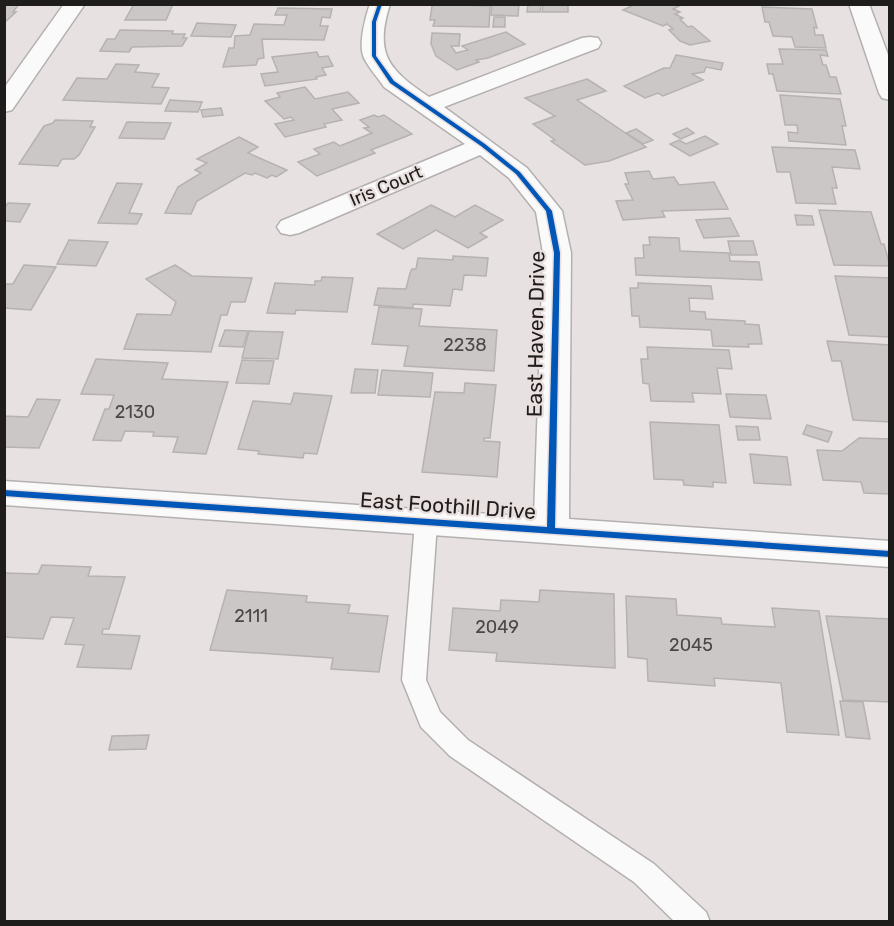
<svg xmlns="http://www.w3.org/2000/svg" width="894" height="926" viewBox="0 0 894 926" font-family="Rubik,sans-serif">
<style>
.building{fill:#ccc7c7;stroke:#b6b2b2;stroke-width:1.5}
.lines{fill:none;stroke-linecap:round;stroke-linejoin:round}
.lane-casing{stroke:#b4b0b0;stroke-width:3}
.street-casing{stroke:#b4b0b0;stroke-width:3}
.lane{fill:#fbfafa;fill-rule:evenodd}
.street{fill:#fbfafa;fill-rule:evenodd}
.cycleway-casing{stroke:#e9dfdf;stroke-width:3}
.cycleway{fill:#0057b8;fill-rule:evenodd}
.labels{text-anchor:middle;stroke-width:4.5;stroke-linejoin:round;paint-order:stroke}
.far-street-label{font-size:18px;fill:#1f1c1c;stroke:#e9dfdf}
.number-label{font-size:18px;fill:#4a4747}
.street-label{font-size:21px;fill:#1f1c1c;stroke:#e9dfdf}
</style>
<rect width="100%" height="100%" fill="#e7e1e1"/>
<g class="building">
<polygon points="4,4 19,4 13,12 16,12 4,23"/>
<polygon points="134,4 173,4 166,20 125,20"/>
<polygon points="437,4 490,6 489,27 433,26 435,20 430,20 432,6"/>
<polygon points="492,4 519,4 518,16 491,15"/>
<polygon points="528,4 541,4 540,12 527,12"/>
<polygon points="543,4 568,4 568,12 542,12"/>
<polygon points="636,4 683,4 673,9 680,12 675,14 683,18 680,19 688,27 692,26 710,41 690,45 680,41 669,30 673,29 667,24 663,26 623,10"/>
<polygon points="762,7 812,9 817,28 814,27 815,35 823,35 826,48 795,47 792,37 773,36 769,22 765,22"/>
<polygon points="278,8 332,9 330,18 322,17 320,26 328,26 324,40 262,39 264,58 258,59 256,65 223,67 229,48 234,48 235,36 250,35 254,24 284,25 287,15 275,15"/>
<polygon points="494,17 505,17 505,27 493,27"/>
<polygon points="197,23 236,25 231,37 191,36"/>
<polygon points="120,30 173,31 172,34 185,34 183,38 187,38 182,46 132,47 129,52 100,51 107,39 115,39"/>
<polygon points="506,32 525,44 488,58 476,60 479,62 457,70 436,56 431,44 432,33 460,34 459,46 451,46 456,53 468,50 462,46"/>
<polygon points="779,49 826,50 828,56 820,55 823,65 826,65 830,77 836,77 841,94 777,91 773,74 769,74 767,64 783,64"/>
<polygon points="317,52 319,57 328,56 333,66 322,68 326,75 316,77 317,79 265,86 261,74 278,72 272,57"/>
<polygon points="676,55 723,63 721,70 706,67 704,72 692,74 703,80 663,96 658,93 645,98 624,86 664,68 670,68"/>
<polygon points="116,64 139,65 135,72 159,74 152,87 169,88 161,104 63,100 77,78 107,79"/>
<polygon points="587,79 606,91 577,100 646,147 609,161 585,165 551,141 555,140 533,124 555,116 525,98"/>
<polygon points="305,87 315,99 348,92 359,103 332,109 342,120 324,124 326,127 285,137 275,124 294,120 291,117 284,119 265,101 280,97 277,93"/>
<polygon points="780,95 840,99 846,126 842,126 846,145 789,141 788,132 798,133 797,125 785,125"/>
<polygon points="170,100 202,102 198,112 165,111"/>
<polygon points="221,108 223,115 203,117 201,110"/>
<polygon points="374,115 378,117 384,115 412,134 371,150 375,153 317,176 298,162 320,154 314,149 334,142 340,146 372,133 364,128 369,127 360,120"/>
<polygon points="55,120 93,121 90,127 95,127 79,155 74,159 62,159 58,166 19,164 44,126 53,123"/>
<polygon points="127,122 171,123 164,139 119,138"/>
<polygon points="687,128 694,133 681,139 673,134"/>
<polygon points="636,129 653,140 643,144 626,133"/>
<polygon points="705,136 718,144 690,156 670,144 679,140 686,144"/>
<polygon points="239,137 258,147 248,153 287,170 276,177 272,175 267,178 255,173 252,175 245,173 197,201 191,214 165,213 178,187 201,173 195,170 207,163 197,159"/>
<polygon points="772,147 855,150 860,169 832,167 837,188 832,188 836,204 796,203 790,172 777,172"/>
<polygon points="649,171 653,179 674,177 679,185 714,182 728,209 662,211 665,217 623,220 616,201 633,200 625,184 629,184 625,173"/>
<polygon points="117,183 142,184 129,213 142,214 137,224 98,223"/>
<polygon points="8,203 30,204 20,222 4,221 4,209"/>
<polygon points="431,205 455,217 475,205 503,220 480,233 487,237 468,248 436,230 403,249 377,234"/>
<polygon points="819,210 871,212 881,244 884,244 890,266 834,265"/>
<polygon points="795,215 812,216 814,225 797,225"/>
<polygon points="730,218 739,236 704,238 696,220"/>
<polygon points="649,237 679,238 680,251 729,253 730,261 759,262 762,280 636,275 635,258 644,258 643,245 650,245"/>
<polygon points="69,240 108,242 96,266 57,264"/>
<polygon points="728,241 753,241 757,255 731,255"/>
<polygon points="453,256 488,258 486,276 464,275 462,290 453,289 450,306 413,304 413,308 374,305 378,288 406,289 410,273 412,269 416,269 418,258 453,260"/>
<polygon points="24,265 56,267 31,310 4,308 4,284 13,284"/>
<polygon points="175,265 192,276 252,278 245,302 231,302 227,315 221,315 211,352 124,349 137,314 171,315 176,302 146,279"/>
<polygon points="835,276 890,278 890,337 849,335"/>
<polygon points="322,277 353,278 347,312 296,310 295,314 267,313 275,283 315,285 315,281 321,281"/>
<polygon points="638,283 711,286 713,299 689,298 690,311 705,312 706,319 745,321 745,324 759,325 762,344 748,344 749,347 713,346 711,330 640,327 639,316 632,316 630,288 638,288"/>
<polygon points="379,307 422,309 419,326 497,330 494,371 404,366 408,346 372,344"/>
<polygon points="225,330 248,331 243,347 219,346"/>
<polygon points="249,331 283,332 278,359 242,358"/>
<polygon points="827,341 890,345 890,422 853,420 841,361 832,361"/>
<polygon points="647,347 729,350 732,369 717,368 721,394 692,393 694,402 651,401 649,384 643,383 641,359 648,359"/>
<polygon points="96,359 168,363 162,379 228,382 206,454 173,452 178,437 153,436 154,432 125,431 121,441 93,440 105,409 109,409 114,395 81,394"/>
<polygon points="242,360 274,361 269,384 236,383"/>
<polygon points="355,369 378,370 375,393 351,393"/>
<polygon points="382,370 433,373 430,397 378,395"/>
<polygon points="465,383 496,385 490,438 484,438 484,441 500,442 497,477 422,472 435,392 464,393"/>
<polygon points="294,393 332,396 317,454 304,453 303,458 258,454 259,451 238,449 253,401 291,404"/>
<polygon points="726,394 766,395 771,419 730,417"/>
<polygon points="37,399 60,400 39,448 4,447 4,416 28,417"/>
<polygon points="650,422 719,425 726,483 713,482 713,487 684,485 683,480 654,479"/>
<polygon points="807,425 832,432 828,442 803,434"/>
<polygon points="736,426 758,427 760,440 738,440"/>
<polygon points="859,438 890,439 890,494 864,493 861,482 823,480 817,450 842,451"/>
<polygon points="750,454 787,457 791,485 754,483"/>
<polygon points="42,565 91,567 88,576 125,577 109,629 103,629 102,634 140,636 131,669 77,667 84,645 65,644 74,618 51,617 43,639 4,637 4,573 38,574"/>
<polygon points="227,590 307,596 306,602 350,605 348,613 388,616 379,672 331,669 333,658 210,650"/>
<polygon points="540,590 614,594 615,668 496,661 497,653 449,650 453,608 500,611 501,600 539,602"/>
<polygon points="626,596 676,599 677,615 721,618 722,624 775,627 772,608 819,611 839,735 787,732 781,683 714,678 715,686 648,681 647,659 628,657"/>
<polygon points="826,616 890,619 890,702 843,700"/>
<polygon points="840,701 863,702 870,739 846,737"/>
<polygon points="149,735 146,749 109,750 112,736"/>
</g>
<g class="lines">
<defs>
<polygon id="lane" points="426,515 434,517 437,523 426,680 440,712 468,740 654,864 706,912 710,922 675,922 634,882 450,756 421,727 402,680 415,523 418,517"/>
<g id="street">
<polygon points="64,4 85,4 12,110 4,112 4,88"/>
<path d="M370,4h20c-16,51 -1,66 39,93l153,-59 8,-1 8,1 3,5 -3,5 -154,59 83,61 35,43 9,42 -2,266 321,22v26l-886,-62v-24l530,36 9,-264 -7,-41 -27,-34 -29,-23 -181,78 -9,2 -9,-2 -4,-6 4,-6 184,-77 -81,-57c-6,-9 -15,-19 -20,-29 -6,-13 1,-40 6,-54z"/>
<polygon points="849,4 869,4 890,60 890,100 882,98 879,93"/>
</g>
</defs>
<use href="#lane" class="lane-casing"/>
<use href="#street" class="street-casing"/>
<use href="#lane" class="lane"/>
<use href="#street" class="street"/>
<defs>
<polygon id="cycleway" points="378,4 382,4 376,22 376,56 394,81 485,144 520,172 552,211 560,253 555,528 890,551 890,557 4,496 4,490 547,527 554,253 546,211 516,174 481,146 390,83 372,56 372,22"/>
</defs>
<use href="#cycleway" class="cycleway-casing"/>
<use href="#cycleway" class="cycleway"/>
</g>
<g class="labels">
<g class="far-street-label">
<text transform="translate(386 186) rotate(-23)" y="6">Iris Court</text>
</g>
<g class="number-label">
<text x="465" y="351">2238</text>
<text x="135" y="418">2130</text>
<text x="251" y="622">2111</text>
<text x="497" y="633">2049</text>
<text x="691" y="651">2045</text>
</g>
<g class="street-label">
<text transform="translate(536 334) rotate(-89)" y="7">East Haven Drive</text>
<text transform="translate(448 506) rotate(4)" y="7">East Foothill Drive</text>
</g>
</g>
<rect width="894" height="926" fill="none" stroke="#1f1c1c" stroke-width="12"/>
</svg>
